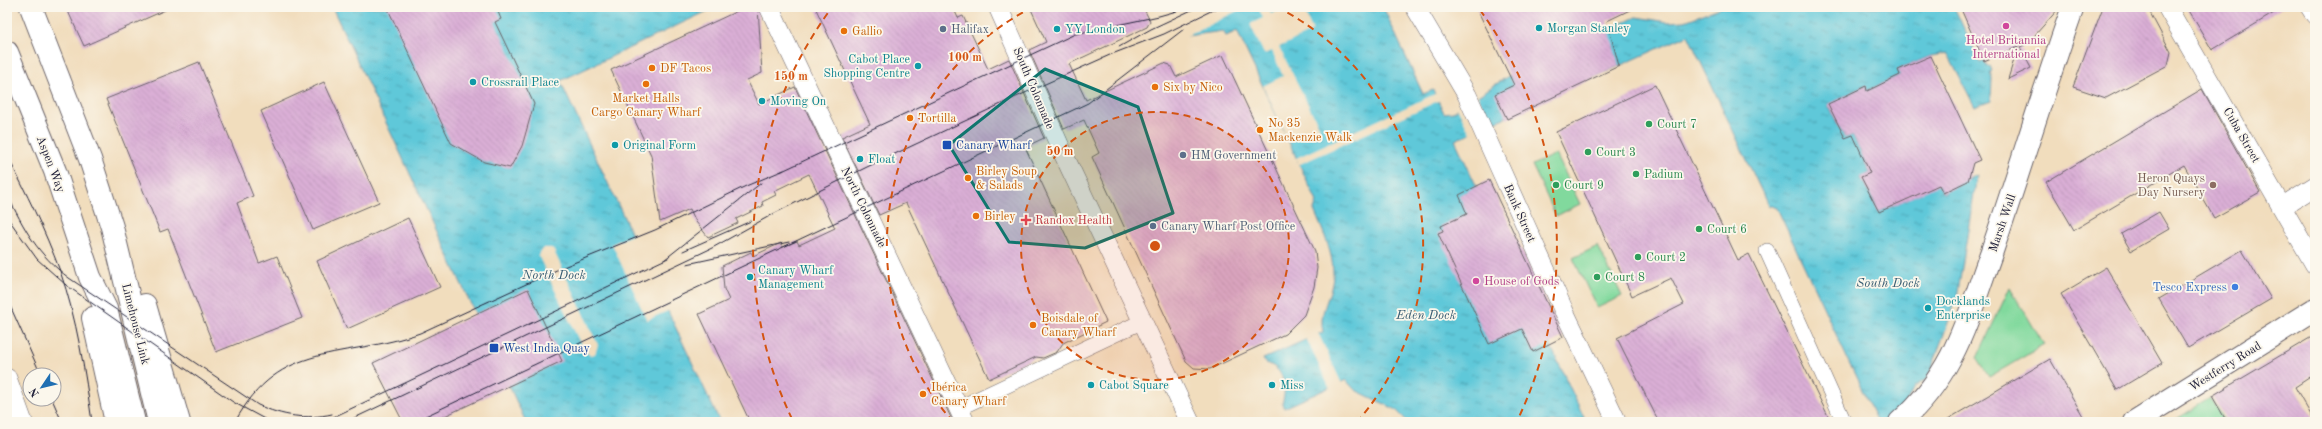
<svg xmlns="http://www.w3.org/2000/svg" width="2322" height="429" viewBox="0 0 2322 429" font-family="'Old Standard TT',serif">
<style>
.green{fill:#81d99d;stroke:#527e6c}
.water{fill:url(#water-ripples);stroke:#40758a}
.pier{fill:#f1ddbd}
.building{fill:url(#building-back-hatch)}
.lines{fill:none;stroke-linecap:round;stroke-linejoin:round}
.pedestrian-casing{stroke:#6a6368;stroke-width:16}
.minor-casing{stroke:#6a6368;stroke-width:20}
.tertiary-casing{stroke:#6a6368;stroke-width:24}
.primary-casing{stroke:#6a6368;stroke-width:24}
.trunk-casing{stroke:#6a6368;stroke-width:24}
.pedestrian{stroke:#fff;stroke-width:15}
.minor{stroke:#fff;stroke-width:19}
.tertiary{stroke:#fff;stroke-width:22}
.primary{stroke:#fff;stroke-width:22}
.trunk{stroke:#fff;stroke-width:22}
.tram{stroke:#22223b;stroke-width:1}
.marked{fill:#0f766e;fill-opacity:0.2;stroke:#0f766e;stroke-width:3;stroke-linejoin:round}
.ring{fill:none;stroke:#d45411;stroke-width:2;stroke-dasharray:7 5}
.hotel-dot{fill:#d1479c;stroke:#fbf7ec;stroke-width:1.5}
.culture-dot{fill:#0f9aa8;stroke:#fbf7ec;stroke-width:1.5}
.service-dot{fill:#5c6f8a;stroke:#fbf7ec;stroke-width:1.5}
.food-dot{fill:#e8710a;stroke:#fbf7ec;stroke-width:1.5}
.leisure-dot{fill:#2e9e5b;stroke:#fbf7ec;stroke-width:1.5}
.transit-dot{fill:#1a4fb4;stroke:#fbf7ec;stroke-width:1.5}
.education-dot{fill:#8d6e63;stroke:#fbf7ec;stroke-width:1.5}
.health-dot{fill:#e0444e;stroke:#fbf7ec;stroke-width:1.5}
.shop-dot{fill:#3f7fe0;stroke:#fbf7ec;stroke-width:1.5}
.labels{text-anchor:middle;stroke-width:3.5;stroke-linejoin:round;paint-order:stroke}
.culture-label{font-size:12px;fill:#0d838f;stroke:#fbf7ec;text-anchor:start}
.service-label{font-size:12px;fill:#4e5e75;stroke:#fbf7ec;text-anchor:start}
.food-label{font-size:12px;fill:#c56008;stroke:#fbf7ec;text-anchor:start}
.hotel-label{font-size:12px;fill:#b23c85;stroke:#fbf7ec}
.street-label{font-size:12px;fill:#22223b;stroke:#fbf7ec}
.leisure-label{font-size:12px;fill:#27864d;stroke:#fbf7ec;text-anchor:start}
.transit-label{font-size:12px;fill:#164399;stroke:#fbf7ec;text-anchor:start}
.education-label{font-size:12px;fill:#785e54;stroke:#fbf7ec;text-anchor:end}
.health-label{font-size:12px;fill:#be3a42;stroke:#fbf7ec;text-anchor:start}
.shop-label{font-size:12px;fill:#366cbe;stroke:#fbf7ec;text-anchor:end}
.water-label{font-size:13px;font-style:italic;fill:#375c72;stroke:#fbf7ec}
.centre{fill:#d45411;stroke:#fbf7ec;stroke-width:2}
.ring-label{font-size:12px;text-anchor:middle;font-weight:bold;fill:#d45411;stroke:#fbf7ec;stroke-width:3.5;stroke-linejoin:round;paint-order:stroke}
</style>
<defs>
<pattern id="water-ripples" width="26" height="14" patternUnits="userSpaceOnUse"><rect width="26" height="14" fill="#5ec8d9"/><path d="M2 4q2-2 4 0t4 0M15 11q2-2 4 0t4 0" fill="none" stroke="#4da2b1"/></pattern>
<pattern id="building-back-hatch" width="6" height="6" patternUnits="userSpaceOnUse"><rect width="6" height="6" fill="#daafd6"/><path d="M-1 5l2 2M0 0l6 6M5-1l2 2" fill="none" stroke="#bb96b9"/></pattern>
</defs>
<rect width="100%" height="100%" fill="#fbf7ec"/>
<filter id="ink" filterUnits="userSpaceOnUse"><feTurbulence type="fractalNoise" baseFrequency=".025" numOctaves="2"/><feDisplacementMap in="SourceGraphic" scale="8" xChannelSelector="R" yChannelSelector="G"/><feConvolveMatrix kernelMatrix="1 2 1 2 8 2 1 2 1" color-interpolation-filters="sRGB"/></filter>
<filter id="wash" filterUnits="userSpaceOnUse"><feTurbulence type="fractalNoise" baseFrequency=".012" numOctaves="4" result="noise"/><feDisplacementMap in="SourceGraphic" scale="16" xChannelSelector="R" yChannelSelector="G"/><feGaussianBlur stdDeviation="0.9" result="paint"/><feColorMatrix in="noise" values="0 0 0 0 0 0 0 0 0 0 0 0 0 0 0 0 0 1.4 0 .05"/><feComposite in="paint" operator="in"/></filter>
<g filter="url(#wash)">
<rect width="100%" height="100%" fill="#f1ddbd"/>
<g class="green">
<polygon points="1556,154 1580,204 1556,216 1532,165"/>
<polygon points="1598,246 1622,296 1597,308 1573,258"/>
<polygon points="2010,287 2044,345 1989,377 1977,358"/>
<polygon points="2210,398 2225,422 2172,422"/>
</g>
<g class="water">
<polygon points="332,7 716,7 560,81 720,422 526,422"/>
<path d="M1184,7h199l40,87 10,-4 11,23 9,-1 54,-35 129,-60 32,5 17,-1 37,-14h232l26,56 4,-2 3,6 3,-1 2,5 -2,1 2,6 -1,23 -16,6 -28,-54 -16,3 -33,14 2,5 -33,16 -2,-5 -37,19 17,33 8,-3 17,38 -9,5 18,34 36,-17 19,-20 9,18 34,-18 -20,123 -29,80 -14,9 -8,16 -18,19h-11l-100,-214 -9,-3 -80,-170 -233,105 131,282h-178l-13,-13 -40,-19 -9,-10 -62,28 -2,-4c4,-12 4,-30 -9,-38 -4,-2 -8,-2 -10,-7l60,-27c-4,-20 5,-29 9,-48 5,-25 -9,-52 -18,-74l3,-8 -80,-171 -11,5 -3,-5 -36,5z"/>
</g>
<g class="pier">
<polygon points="1181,7 1245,7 1185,37 1174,15"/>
<polygon points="1258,7 1268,7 1271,14 1287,7 1302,7 1313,31 1279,47 1320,128 1289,142 1263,86 1283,76 1272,51 1264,54 1250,24 1263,18"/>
<polygon points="1437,93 1440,100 1298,165 1298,161 1294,159"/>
<polygon points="1477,94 1492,126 1471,135 1457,107"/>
<polygon points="634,234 670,310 647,320 612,244"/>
<polygon points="544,248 552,248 554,251 598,345 595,354 590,355 584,351 539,257 539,253"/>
<polygon points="1318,333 1342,384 1330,389 1306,338"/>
</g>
<g id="blocks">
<g class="building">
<polygon points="66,7 172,7 84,46"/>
<polygon points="387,7 496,7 501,19 495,22 534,104 522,146 510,168 484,162 451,143"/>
<polygon points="746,7 758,7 762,73 747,80 759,104 795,87 953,422 750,422 699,314 729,300 724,289 722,266 751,252 753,256 781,243 783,247 797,241 799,245 835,228 809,174 774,191 776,195 762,202 763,206 736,219 738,223 708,237 696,222 690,209 660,222 651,155 611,70"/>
<polygon points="815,7 953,7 958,18 963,16 988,69 1009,59 1044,138 1025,147 1106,322 1063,343 1057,352 1043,358 1036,357 989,379 906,203 879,215 842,137 870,124"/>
<polygon points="1030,7 1143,7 1150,21 1147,27 1069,64 1086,100 1164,63 1170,65 1176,77 1223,55 1315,251 1317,268 1314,287 1304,315 1285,334 1210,369 1194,368 1186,361 1092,157 1099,153 1084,120 1064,129 1029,50 1046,42"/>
<polygon points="1476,7 1636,7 1607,21 1619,66 1507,119 1495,94 1514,85"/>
<polygon points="1960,7 2060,7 2027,44 2020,47 2031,68 2008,79 2018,47 1984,61"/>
<polygon points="2103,7 2147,7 2171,52 2168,65 2106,98 2073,87"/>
<polygon points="2187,7 2284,7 2212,50"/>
<polygon points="1931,56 1980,160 1973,163 1968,181 1943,193 1939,185 1879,212 1861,177 1870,173 1853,135 1845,138 1828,104 1866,86 1867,91 1900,75 1898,70"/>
<polygon points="199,62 253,196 237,203 259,263 277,256 302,318 216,352 168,229 160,232 106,99"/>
<polygon points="324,82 379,202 313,230 261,111"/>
<polygon points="1655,85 1738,260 1749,254 1831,422 1659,422 1617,338 1684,304 1671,278 1632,296 1556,132"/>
<polygon points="2202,89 2260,192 2214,218 2184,165 2074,230 2046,182"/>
<polygon points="1489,180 1563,337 1533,352 1522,329 1489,344 1438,233 1443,231 1441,226 1467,214 1459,195"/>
<polygon points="2159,212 2169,229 2131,251 2121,234"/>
<polygon points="408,218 440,287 347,329 317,261"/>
<polygon points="2242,250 2271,299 2188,348 2159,299"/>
<polygon points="2106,267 2162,363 2117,390 2061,294"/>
<polygon points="528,289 562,361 432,422 403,422 373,363"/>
<polygon points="2315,335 2315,374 2295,387 2315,422 2227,422 2212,396"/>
<polygon points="2050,359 2083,416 2074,422 1943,422"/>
</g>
</g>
</g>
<g filter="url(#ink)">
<use href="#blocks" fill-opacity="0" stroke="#6a6368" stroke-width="1"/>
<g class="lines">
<defs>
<g id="pedestrian">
<polyline points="1767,251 1844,422"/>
<polyline points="959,408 1143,321"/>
</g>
<g id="minor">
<polyline points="769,7 965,422"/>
<polyline points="998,7 1062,151 1190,422"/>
<polyline points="1415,7 1467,95 1564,311 1617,422"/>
<polyline points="2167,7 2315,265"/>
<polyline points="2310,7 2315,15"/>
<polyline points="2281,204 2288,203 2315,186"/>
<polyline points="7,378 23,422"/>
</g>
<path id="tertiary" d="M1900,422c56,-50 67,-103 92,-171 28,-81 52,-163 81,-244"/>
<polyline id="primary" points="2134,422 2315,309"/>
<g id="trunk">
<polyline points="31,7 90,159 112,227 159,422"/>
<polyline points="7,52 55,171 90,277 106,309 134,422"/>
<polyline points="145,305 179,422"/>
<polyline points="93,318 116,422"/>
</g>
</defs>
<use href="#pedestrian" class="pedestrian-casing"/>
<use href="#minor" class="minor-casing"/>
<use href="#tertiary" class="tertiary-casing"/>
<use href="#primary" class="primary-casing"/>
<use href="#trunk" class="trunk-casing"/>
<use href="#pedestrian" class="pedestrian"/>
<use href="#minor" class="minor"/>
<use href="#tertiary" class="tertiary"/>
<use href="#primary" class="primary"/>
<use href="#trunk" class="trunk"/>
<g class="tram">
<polyline points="1119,47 1151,29 1198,7"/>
<path d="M7,155c19,38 38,75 53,116 17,48 25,101 32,151"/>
<polyline points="780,172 1075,34 1159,16 1191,7"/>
<path d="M7,194c17,35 30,60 62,84l189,127c24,11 48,15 74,9"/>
<polyline points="7,217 37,259 66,285 233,402 270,422"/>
<polyline points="683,251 751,221"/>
<polyline points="664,260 761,183"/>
<polyline points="687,264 789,242"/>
<polyline points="7,299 41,375"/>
<polyline points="52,399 62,422"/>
<path d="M235,422c45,-83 109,-62 185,-89l141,-65 94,-38 91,-44 38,-16"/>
<polyline points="323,422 668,258"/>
<polyline points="346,422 712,248 775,213 867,167 1016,97 1112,54 1164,34 1219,7"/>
<polyline points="413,422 1088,103 1184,29"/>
</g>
</g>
</g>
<path class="marked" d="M1045,69l93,38 35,106 -88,35 -76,-6 -60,-97z"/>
<circle cx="1155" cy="246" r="134" fill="#d45411" fill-opacity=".12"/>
<g class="ring">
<circle cx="1155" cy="246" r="134"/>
<path d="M953 422A268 268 0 0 1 1033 7M1277 7A268 268 0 0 1 1357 422"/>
<path d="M792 419A402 402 0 0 1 830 10M1480 10A402 402 0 0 1 1518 419"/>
</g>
<g class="hotel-dot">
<circle cx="2006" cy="26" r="4"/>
<circle cx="1476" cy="281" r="4"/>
</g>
<g class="culture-dot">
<circle cx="1539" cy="28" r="4"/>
<circle cx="1057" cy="29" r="4"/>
<circle cx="918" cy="66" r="4"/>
<circle cx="473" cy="82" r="4"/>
<circle cx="762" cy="101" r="4"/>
<circle cx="615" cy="145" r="4"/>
<circle cx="860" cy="159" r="4"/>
<circle cx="750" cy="277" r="4"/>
<circle cx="1928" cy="308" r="4"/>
<circle cx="1091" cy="385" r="4"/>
<circle cx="1272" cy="385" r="4"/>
</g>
<g class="service-dot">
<circle cx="943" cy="29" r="4"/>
<circle cx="1183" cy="155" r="4"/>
<circle cx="1153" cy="226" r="4"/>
</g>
<g class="food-dot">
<circle cx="844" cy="31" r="4"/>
<circle cx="652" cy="68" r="4"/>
<circle cx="646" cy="84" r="4"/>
<circle cx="1155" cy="87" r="4"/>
<circle cx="910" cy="118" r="4"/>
<circle cx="1260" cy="130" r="4"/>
<circle cx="968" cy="178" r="4"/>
<circle cx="976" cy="216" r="4"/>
<circle cx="1033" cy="325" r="4"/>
<circle cx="923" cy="394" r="4"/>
</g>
<g class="leisure-dot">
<circle cx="1649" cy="124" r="4"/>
<circle cx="1588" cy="152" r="4"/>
<circle cx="1636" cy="174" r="4"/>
<circle cx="1556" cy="185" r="4"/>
<circle cx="1699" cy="229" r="4"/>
<circle cx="1638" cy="257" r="4"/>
<circle cx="1597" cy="277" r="4"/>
</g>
<g class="transit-dot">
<rect x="942" y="140" width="10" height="10" rx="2"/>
<rect x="489" y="343" width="10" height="10" rx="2"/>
</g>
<circle class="education-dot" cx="2213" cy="185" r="4"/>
<path class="health-dot" d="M1024 214h4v4h4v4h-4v4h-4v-4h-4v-4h4z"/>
<circle class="shop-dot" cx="2235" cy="287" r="4"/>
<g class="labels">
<g class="culture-label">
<text x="1547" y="32">Morgan Stanley</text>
<text x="1065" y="33">YY London</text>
<text x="910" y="63" text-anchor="end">Cabot Place<tspan x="910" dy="14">Shopping Centre</tspan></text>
<text x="481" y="86">Crossrail Place</text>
<text x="770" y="105">Moving On</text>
<text x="623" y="149">Original Form</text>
<text x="868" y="163">Float</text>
<text x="758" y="274">Canary Wharf<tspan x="758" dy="14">Management</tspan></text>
<text x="1936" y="305">Docklands<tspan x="1936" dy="14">Enterprise</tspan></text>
<text x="1099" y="389">Cabot Square</text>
<text x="1280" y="389">Miss</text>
</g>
<g class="service-label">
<text x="951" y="33">Halifax</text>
<text x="1191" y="159">HM Government</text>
<text x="1161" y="230">Canary Wharf Post Office</text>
</g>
<g class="food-label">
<text x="852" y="35">Gallio</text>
<text x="660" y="72">DF Tacos</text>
<text x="1163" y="91">Six by Nico</text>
<text x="646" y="102" text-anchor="middle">Market Halls<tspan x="646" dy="14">Cargo Canary Wharf</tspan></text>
<text x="918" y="122">Tortilla</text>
<text x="1268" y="127">No 35<tspan x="1268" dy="14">Mackenzie Walk</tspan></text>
<text x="976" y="175">Birley Soup<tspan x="976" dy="14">&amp; Salads</tspan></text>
<text x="984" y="220">Birley</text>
<text x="1041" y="322">Boisdale of<tspan x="1041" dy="14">Canary Wharf</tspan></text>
<text x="931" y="391">Ibérica<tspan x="931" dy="14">Canary Wharf</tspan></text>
</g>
<g class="hotel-label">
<text x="2006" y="44">Hotel Britannia<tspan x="2006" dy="14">International</tspan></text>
<text x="1484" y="285" text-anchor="start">House of Gods</text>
</g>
<g class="street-label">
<text transform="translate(1034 88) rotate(67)" y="4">South Colonnade</text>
<text transform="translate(2242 135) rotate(60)" y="4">Cuba Street</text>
<text transform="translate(51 164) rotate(69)" y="4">Aspen Way</text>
<text transform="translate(864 207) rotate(64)" y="4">North Colonnade</text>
<text transform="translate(1520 213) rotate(66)" y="4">Bank Street</text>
<text transform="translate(2002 223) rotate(-71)" y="4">Marsh Wall</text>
<text transform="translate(136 324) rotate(76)" y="4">Limehouse Link</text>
<text transform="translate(2225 366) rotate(-32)" y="4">Westferry Road</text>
</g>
<g class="leisure-label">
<text x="1657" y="128">Court 7</text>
<text x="1596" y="156">Court 3</text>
<text x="1644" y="178">Padium</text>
<text x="1564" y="189">Court 9</text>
<text x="1707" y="233">Court 6</text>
<text x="1646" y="261">Court 2</text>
<text x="1605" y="281">Court 8</text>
</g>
<g class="transit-label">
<text x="956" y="149">Canary Wharf</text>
<text x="503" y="352">West India Quay</text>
</g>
<g class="education-label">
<text x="2205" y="182">Heron Quays<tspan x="2205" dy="14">Day Nursery</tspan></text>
</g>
<g class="health-label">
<text x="1035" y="224">Randox Health</text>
</g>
<g class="shop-label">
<text x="2227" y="291">Tesco Express</text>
</g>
<g class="water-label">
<text x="554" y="279">North Dock</text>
<text x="1888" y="287">South Dock</text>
<text x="1426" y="319">Eden Dock</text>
</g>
</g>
<circle cx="1155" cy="246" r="6" class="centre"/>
<g class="ring-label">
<text x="965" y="61">100 m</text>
<text x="791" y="80">150 m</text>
<text x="1060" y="155">50 m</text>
</g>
<rect width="2322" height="429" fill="none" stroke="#fbf7ec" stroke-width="24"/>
<g transform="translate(42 387) rotate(235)"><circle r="19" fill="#fbf7ec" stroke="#a4a2a5"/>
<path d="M0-3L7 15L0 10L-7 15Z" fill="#1f6fb2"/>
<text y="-6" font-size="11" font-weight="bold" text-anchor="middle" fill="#22223b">N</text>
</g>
</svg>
